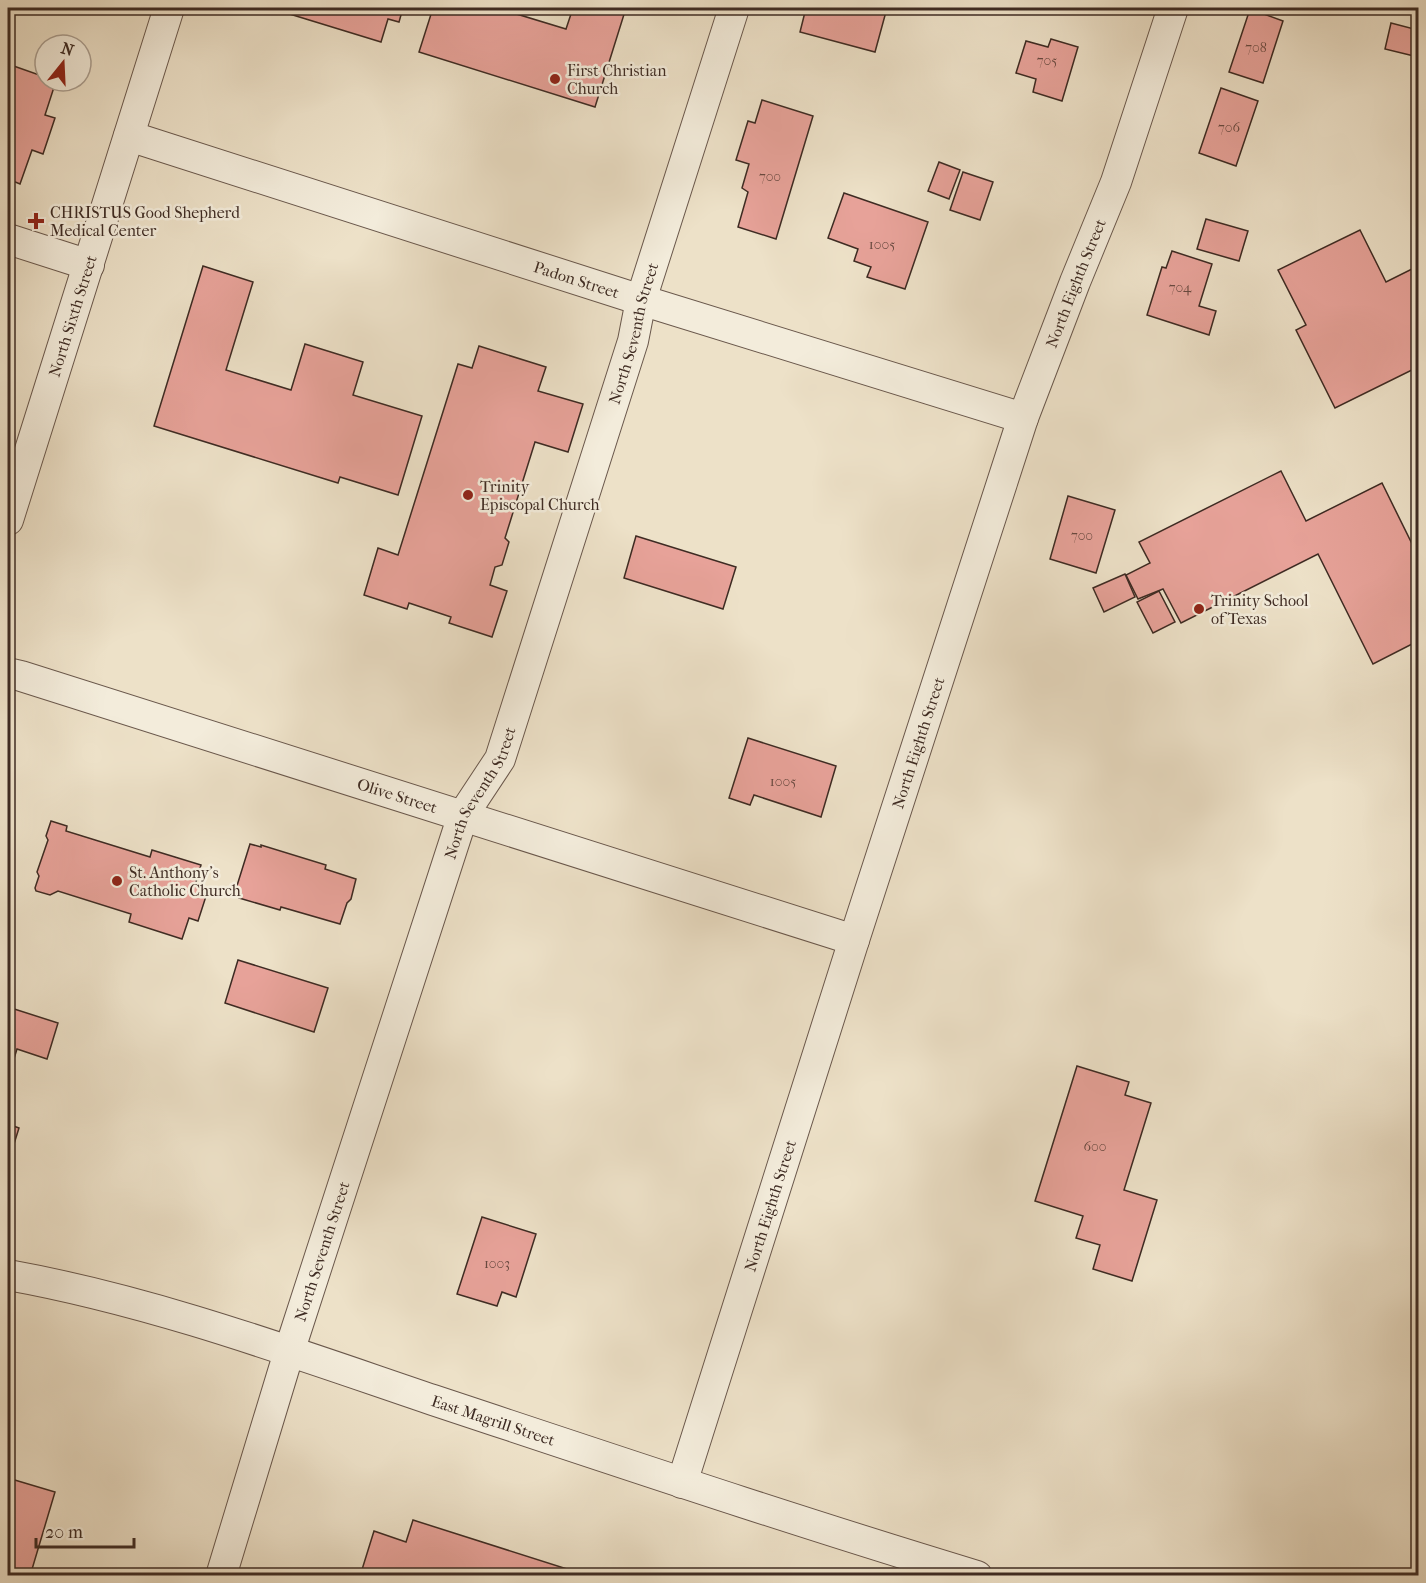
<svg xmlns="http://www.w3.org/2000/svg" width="1426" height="1583" viewBox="0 0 1426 1583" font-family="'IM FELL French Canon',serif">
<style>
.building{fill:#e7a299;stroke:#3e2b23;stroke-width:1.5}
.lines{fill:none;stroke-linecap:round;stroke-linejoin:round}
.minor-casing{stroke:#6a584c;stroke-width:32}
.minor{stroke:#f3ecdb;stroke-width:30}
.poi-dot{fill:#8f2418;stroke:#f3ecdb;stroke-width:2}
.labels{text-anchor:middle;stroke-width:5;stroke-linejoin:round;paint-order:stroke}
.number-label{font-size:14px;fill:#684940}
.poi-label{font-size:16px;fill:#3e2b23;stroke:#f3ecdb;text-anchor:start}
.street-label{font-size:16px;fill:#3e2b23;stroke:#f3ecdb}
</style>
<rect width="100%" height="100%" fill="#ede1c8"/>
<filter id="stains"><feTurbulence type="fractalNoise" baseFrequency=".00333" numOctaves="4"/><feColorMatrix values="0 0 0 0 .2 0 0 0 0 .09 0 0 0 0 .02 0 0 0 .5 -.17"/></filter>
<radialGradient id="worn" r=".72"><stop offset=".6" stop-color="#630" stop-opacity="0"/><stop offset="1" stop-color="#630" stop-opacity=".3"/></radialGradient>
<g class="building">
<polygon points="270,8 403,8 399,22 388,19 381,42"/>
<polygon points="433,8 497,8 566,29 573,8 626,8 595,107 419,52"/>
<polygon points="806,8 887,8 875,52 800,32"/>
<polygon points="1250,9 1283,21 1263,83 1229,72"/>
<polygon points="1391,23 1418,30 1418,57 1385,49"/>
<polygon points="1051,39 1078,47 1062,101 1033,92 1036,79 1016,73 1026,41 1048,47"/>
<polygon points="8,64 45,77 45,81 56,81 45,115 55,118 43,154 32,150 20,184 8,179"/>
<polygon points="1221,88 1258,101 1236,166 1199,153"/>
<polygon points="762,100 813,116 776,239 738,227 748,192 742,188 749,164 736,160 748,121 755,123"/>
<polygon points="939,162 960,170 949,199 928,191"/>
<polygon points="963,172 993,182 980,220 950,210"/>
<polygon points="844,193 928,222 905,289 867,277 871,267 854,261 858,249 828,238"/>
<polygon points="1206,219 1248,231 1239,261 1197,249"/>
<polygon points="1360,230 1386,282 1418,266 1418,367 1335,408 1296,330 1306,325 1278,270"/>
<polygon points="1172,251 1212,264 1199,306 1216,311 1209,335 1147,315 1162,267 1166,268"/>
<polygon points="203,266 253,282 226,370 291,390 305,344 363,362 353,395 422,416 398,495 340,477 338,483 154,426"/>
<polygon points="479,346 546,367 538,391 583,404 568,452 535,442 505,538 509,542 502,565 495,567 490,585 507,591 492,637 449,623 451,617 409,603 407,609 364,595 378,548 398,555 458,364 472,368"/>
<polygon points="1281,471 1306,521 1382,483 1418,556 1418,641 1373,664 1318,554 1181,623 1163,589 1138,599 1126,575 1150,563 1139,542"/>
<polygon points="1068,496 1115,510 1096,573 1050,559"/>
<polygon points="636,536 736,567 723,609 624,578"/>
<polygon points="1125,574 1135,597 1104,612 1093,588"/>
<polygon points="1159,591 1175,622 1153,633 1137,602"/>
<polygon points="748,738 836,766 821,817 754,795 750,805 729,798"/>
<polygon points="51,821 67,826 66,831 150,857 152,850 201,865 195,885 208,890 198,921 189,918 182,939 129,922 131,914 58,891 50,895 36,891 35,888 39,876 37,872 48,840 46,836"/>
<polygon points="250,844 261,847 261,845 326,865 325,869 356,879 351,899 347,903 340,924 281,907 280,910 239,898 241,894 235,892"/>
<polygon points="238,960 328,988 314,1032 225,1003"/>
<polygon points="8,1007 58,1023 47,1059 17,1049 8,1078"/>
<polygon points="1077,1066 1129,1082 1125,1095 1151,1103 1124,1190 1157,1200 1132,1281 1093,1269 1100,1245 1076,1238 1083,1216 1035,1201"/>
<polygon points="8,1124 19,1128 8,1163"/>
<polygon points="482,1217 536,1234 516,1297 502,1292 497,1306 457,1294"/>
<polygon points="8,1478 55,1492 30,1576 8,1576"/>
<polygon points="413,1520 589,1576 360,1576 374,1531 406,1542"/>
</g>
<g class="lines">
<defs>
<g id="minor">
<path id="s1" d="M129,136l512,164 382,118"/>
<polyline points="8,239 89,265"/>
<path id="s2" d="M8,520l161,-512"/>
<path id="s3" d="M8,673l13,3 833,264"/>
<path id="s4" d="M8,1275c145,26 286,78 425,125 181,60 362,121 544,176"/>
<path id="s5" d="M682,1483l172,-543 169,-522 52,-136 41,-100 57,-174"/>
<path id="s6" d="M221,1576l68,-224 174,-537 37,-56 133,-418 8,-41 93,-292"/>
</g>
</defs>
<use href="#minor" class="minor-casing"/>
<use href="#minor" class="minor"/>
</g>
<g class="poi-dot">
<circle cx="555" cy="79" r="6"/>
<path d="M33 212h6v6h6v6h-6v6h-6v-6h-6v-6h6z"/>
<circle cx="468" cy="495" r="6"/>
<circle cx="1199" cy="609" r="6"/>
<circle cx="117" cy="881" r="6"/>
</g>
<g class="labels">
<g class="number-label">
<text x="1256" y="52">708</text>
<text x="1047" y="65">705</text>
<text x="1229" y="132">706</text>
<text x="770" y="181">700</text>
<text x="882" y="249">1005</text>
<text x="1180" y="292">704</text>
<text x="1082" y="540">700</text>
<text x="783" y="786">1005</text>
<text x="1095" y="1151">600</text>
<text x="497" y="1268">1003</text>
</g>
<g class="poi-label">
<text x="567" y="76">First Christian<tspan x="567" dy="18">Church</tspan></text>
<text x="50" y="218">CHRISTUS Good Shepherd<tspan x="50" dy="18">Medical Center</tspan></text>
<text x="480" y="492">Trinity<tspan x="480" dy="18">Episcopal Church</tspan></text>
<text x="1211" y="606">Trinity School<tspan x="1211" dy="18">of Texas</tspan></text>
<text x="129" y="878">St. Anthony's<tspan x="129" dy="18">Catholic Church</tspan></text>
</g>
<g class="street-label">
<text dy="6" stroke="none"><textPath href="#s1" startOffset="470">Padon Street</textPath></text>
<text dy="6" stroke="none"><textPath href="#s5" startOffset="1263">North Eighth Street</textPath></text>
<text dy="6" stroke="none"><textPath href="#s2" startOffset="214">North Sixth Street</textPath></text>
<text dy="6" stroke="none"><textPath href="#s6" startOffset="1312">North Seventh Street</textPath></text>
<text dy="6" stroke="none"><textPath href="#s5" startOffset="777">North Eighth Street</textPath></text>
<text dy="6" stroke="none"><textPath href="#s6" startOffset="826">North Seventh Street</textPath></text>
<text dy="6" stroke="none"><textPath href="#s3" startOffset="408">Olive Street</textPath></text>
<text dy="6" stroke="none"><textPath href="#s5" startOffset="291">North Eighth Street</textPath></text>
<text dy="6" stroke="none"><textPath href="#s6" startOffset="340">North Seventh Street</textPath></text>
<text dy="6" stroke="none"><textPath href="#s4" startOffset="507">East Magrill Street</textPath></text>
</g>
</g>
<rect width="1426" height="1583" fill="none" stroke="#ede1c8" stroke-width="30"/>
<rect x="9" y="9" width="1408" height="1565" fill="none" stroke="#3e2b23" stroke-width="3"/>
<rect x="15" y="15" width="1396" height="1553" fill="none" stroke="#3e2b23" stroke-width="1.5"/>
<g transform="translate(63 63) rotate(18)"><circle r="28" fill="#f3ecdb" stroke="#ab9f91" stroke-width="1.5"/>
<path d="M0-4.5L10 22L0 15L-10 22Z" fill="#8f2418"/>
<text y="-9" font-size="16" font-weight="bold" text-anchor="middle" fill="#3e2b23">N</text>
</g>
<path d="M36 1538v9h98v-9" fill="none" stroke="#3e2b23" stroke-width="3"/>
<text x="45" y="1538" font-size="18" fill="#3e2b23" stroke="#f3ecdb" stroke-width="4.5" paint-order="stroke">20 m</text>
<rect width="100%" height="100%" filter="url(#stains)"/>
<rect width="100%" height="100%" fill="url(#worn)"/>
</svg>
